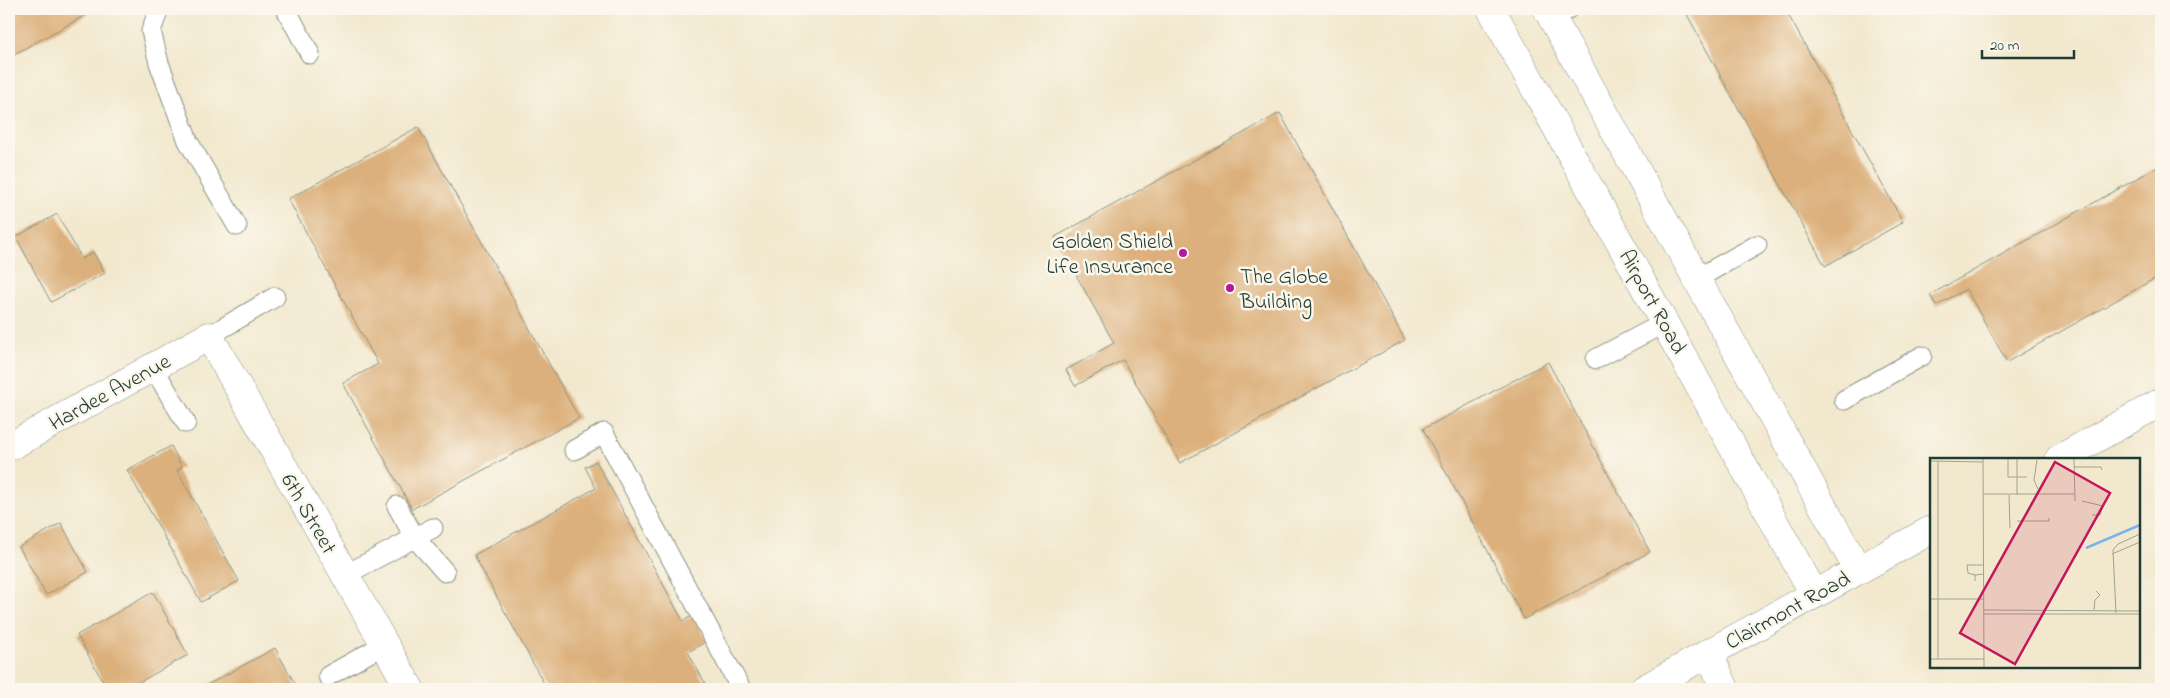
<svg xmlns="http://www.w3.org/2000/svg" width="2170" height="698" viewBox="0 0 2170 698" font-family="'Indie Flower',sans-serif">
<style>
.building{fill:#dcb07c}
.lines{fill:none;stroke-linecap:round;stroke-linejoin:round}
.service-casing{stroke:#889281;stroke-width:21}
.minor-casing{stroke:#889281;stroke-width:29}
.secondary-casing{stroke:#889281;stroke-width:29}
.service{stroke:#fff;stroke-width:19}
.minor{stroke:#fff;stroke-width:28}
.secondary{stroke:#fff;stroke-width:28}
.poi-dot{fill:#b5179e;stroke:#fbf7ec;stroke-width:2}
.labels{text-anchor:middle;stroke-width:5;stroke-linejoin:round;paint-order:stroke}
.poi-label{font-size:22px;fill:#1f3d34;stroke:#fbf7ec;text-anchor:end}
.street-label{font-size:22px;fill:#1f3d34;stroke:#fbf7ec}
.inset-river{fill:none;stroke:#7ab4eb;stroke-width:2.5}
.inset-road{fill:none;stroke:#9ea490;stroke-width:1}
.view{fill:#c2185b;fill-opacity:0.15;stroke:#c2185b;stroke-width:2.5}
.inset-edge{fill:none;stroke:#1f3d34;stroke-width:2.5}
</style>
<rect width="100%" height="100%" fill="#fbf7ec"/>
<filter id="ink" filterUnits="userSpaceOnUse"><feTurbulence type="fractalNoise" baseFrequency=".02" numOctaves="2"/><feDisplacementMap in="SourceGraphic" scale="10" xChannelSelector="R" yChannelSelector="G"/><feConvolveMatrix kernelMatrix="1 2 1 2 8 2 1 2 1" color-interpolation-filters="sRGB"/></filter>
<filter id="wash" filterUnits="userSpaceOnUse"><feTurbulence type="fractalNoise" baseFrequency=".0096" numOctaves="4" result="noise"/><feDisplacementMap in="SourceGraphic" scale="20" xChannelSelector="R" yChannelSelector="G"/><feGaussianBlur stdDeviation="1.12" result="paint"/><feColorMatrix in="noise" values="0 0 0 0 0 0 0 0 0 0 0 0 0 0 0 0 0 1.4 0 .05"/><feComposite in="paint" operator="in"/></filter>
<g filter="url(#wash)">
<rect width="100%" height="100%" fill="#f2e8ce"/>
<g id="blocks">
<g class="building">
<polygon points="9,9 97,9 9,57"/>
<polygon points="1684,9 1785,9 1903,222 1825,266"/>
<polygon points="1280,113 1405,340 1180,463 1123,360 1075,386 1066,370 1114,343 1055,237"/>
<polygon points="418,127 579,418 412,509 343,383 378,364 288,199"/>
<polygon points="2161,165 2161,275 2007,362 1966,289 1936,306 1930,295"/>
<polygon points="57,214 82,259 93,252 105,273 51,302 16,237"/>
<polygon points="1548,362 1650,552 1524,619 1423,429"/>
<polygon points="171,446 182,467 177,470 239,581 201,602 127,470"/>
<polygon points="596,461 683,621 694,615 707,641 688,652 708,689 547,689 474,555 596,488 585,467"/>
<polygon points="61,523 88,572 46,595 19,547"/>
<polygon points="153,592 188,655 127,689 107,689 77,635"/>
<polygon points="275,648 298,689 200,689"/>
</g>
</g>
</g>
<g filter="url(#ink)">
<use href="#blocks" fill-opacity="0" stroke="#889281" stroke-width="1"/>
<g class="lines">
<defs>
<g id="service">
<polyline points="159,9 151,31 159,63 188,141 237,226"/>
<polyline points="286,9 310,54"/>
<polyline points="1552,18 1568,9"/>
<polyline points="1696,279 1757,245"/>
<polyline points="209,336 275,297"/>
<polyline points="1596,359 1666,322"/>
<polyline points="153,367 186,423"/>
<polyline points="1844,400 1922,356"/>
<polyline points="574,450 604,433 741,689"/>
<polyline points="397,506 415,538 445,572"/>
<polyline points="345,575 433,528"/>
<polyline points="328,676 385,644"/>
</g>
<g id="minor">
<polyline points="1491,9 1814,594"/>
<polyline points="1547,9 1858,570"/>
<polyline points="9,447 209,336 410,689"/>
<polyline points="1709,653 1725,689"/>
</g>
<g id="secondary">
<polyline points="2059,459 2161,402"/>
<polyline points="1644,689 1931,530"/>
</g>
</defs>
<use href="#service" class="service-casing"/>
<use href="#minor" class="minor-casing"/>
<use href="#secondary" class="secondary-casing"/>
<use href="#service" class="service"/>
<use href="#minor" class="minor"/>
<use href="#secondary" class="secondary"/>
</g>
</g>
<g class="poi-dot">
<circle cx="1183" cy="253" r="5"/>
<circle cx="1230" cy="288" r="5"/>
</g>
<g class="labels">
<g class="poi-label">
<text x="1173" y="248">Golden Shield<tspan x="1173" dy="25">Life Insurance</tspan></text>
<text x="1240" y="283" text-anchor="start">The Globe<tspan x="1240" dy="25">Building</tspan></text>
</g>
<g class="street-label">
<text transform="translate(1654 301) rotate(61)" y="8">Airport Road</text>
<text transform="translate(109 391) rotate(-29)" y="8">Hardee Avenue</text>
<text transform="translate(310 513) rotate(60)" y="8">6th Street</text>
<text transform="translate(1787 609) rotate(-29)" y="8">Clairmont Road</text>
</g>
</g>
<g transform="translate(1930 458)">
<rect width="210" height="210" fill="#f2e8ce"/>
<path class="inset-river" d="M156,90l54,-23"/>
<path class="inset-road" d="M53,0l1,210M78,0v19h19M87,0v37M144,0l1,43M107,2l-3,20 4,9M0,3l53,1M144,9h27l1,3M54,36h90M79,37l1,33M152,43l21,5 -3,9h-8M87,63h32v-3M182,96l28,-12M45,117l-7,-2 -1,-8h17M45,123v-6l9,-1M0,141h54M54,152l156,1M164,152l1,-10 5,-5 -4,-4M186,155l-3,-63 5,-6 22,-10M54,156h156M0,201h54M8,201v-198"/>
<path class="view" d="M125,4l55,31 -95,171 -55,-31z"/>
<rect width="210" height="210" class="inset-edge"/>
</g>
<rect width="2170" height="698" fill="none" stroke="#fbf7ec" stroke-width="30"/>
<path d="M1982 50v8h92v-8" fill="none" stroke="#1f3d34" stroke-width="2.5"/>
<text x="1990" y="50" font-size="15" fill="#1f3d34" stroke="#fbf7ec" stroke-width="4" paint-order="stroke">20 m</text>
</svg>
